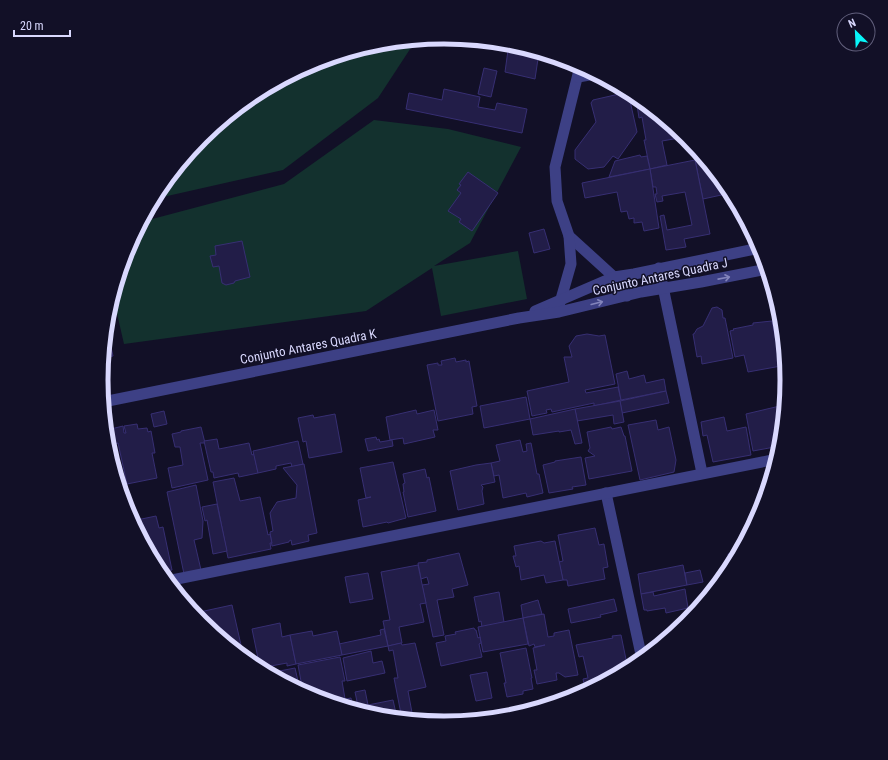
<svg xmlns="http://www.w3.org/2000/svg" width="888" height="760" viewBox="0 0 888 760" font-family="'Roboto Condensed',sans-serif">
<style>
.green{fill:#13312e}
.building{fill:#221d48;stroke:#372f73}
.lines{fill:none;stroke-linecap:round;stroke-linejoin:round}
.minor{stroke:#3d4085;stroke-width:11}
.oneway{stroke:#8384bb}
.labels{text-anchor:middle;stroke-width:3;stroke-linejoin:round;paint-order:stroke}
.street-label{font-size:13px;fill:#d9d8fe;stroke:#121027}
.rim{fill:none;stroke:#d9d8fe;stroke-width:5}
</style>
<rect width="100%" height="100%" fill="#121027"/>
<g class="green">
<polygon points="416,40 378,98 283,170 154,199 159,189 202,137 254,95 313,63 377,44"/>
<polygon points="374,120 448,129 521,147 470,243 434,266 518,251 527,299 441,316 432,268 366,311 124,344 113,296 127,249 141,222 284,184"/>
</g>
<g class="building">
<polygon points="509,43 539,52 535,79 505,72"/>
<polygon points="484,68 497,71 491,97 478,94"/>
<polygon points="444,89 480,97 478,107 495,110 497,103 527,109 522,133 406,109 409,93 442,100"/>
<polygon points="628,92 637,132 618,159 613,156 604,167 588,169 575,159 575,150 596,122 591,103 593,100"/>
<polygon points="636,98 638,98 685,137 662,141 667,165 650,169 644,140 646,140 642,117 639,118"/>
<polygon points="640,155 641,157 647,156 650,169 609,177 615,161"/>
<polygon points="703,158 724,183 726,194 703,199 695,160"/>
<polygon points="695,160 710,234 684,239 686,247 666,250 660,216 664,215 667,230 692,225 685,192 662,196 663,201 657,202 655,194 657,194 656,187 653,187 650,169"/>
<polygon points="650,169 659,228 644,231 642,222 634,223 634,218 629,219 627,211 621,212 617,192 585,198 582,183"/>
<polygon points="468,172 498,193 472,231 459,222 461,219 448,211 461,193 457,190 461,185 459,184"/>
<polygon points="544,229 550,249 534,253 529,233"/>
<polygon points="242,241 250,277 235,281 234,283 226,285 222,283 219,266 213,267 210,256 216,255 215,246"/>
<polygon points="717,307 722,310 723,318 725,318 733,358 702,364 701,356 697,357 693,334 694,334 697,329 703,326 712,308"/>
<polygon points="781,319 786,367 784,367 775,321"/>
<polygon points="772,321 781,366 748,372 744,355 735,357 730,331 734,330 733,329 753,325 753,323"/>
<polygon points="106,325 113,356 103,358"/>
<polygon points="587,334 599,336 605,335 615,384 585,390 586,393 618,387 621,400 594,406 594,403 552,412 551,409 546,410 547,413 532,416 527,391 569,382 564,357 572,357 569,346 576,336"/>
<polygon points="455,358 456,362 466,360 466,362 469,361 477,406 472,407 473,414 438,421 427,365 438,363 438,365 442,365 441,361"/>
<polygon points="627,371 629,379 644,375 646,383 664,379 666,391 621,400 616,374"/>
<polygon points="666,391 669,403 622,413 620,401"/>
<polygon points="526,397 530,419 484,428 480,406"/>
<polygon points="620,401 624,422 614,424 613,415 577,421 575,409"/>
<polygon points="784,405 780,446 753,451 746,414"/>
<polygon points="575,409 582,443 575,444 571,430 559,432 559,431 533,435 530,419"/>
<polygon points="416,410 417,414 434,410 438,430 433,430 435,437 404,444 403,438 390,440 386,417"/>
<polygon points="164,411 167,424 154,427 151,414"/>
<polygon points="335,414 342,452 309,458 306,441 303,442 298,418 313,415 314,418"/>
<polygon points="724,417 727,431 746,427 751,455 713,462 707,435 703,436 701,422"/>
<polygon points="656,420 658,430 669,427 676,460 674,472 640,480 628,425"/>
<polygon points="137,424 138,429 147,428 148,432 151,431 155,453 152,453 157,478 127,484 118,443 110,445 107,430 123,426 124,433 126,433 124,426"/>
<polygon points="201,427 205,443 200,443 208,480 172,488 168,468 183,465 180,447 175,447 172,434 181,432 181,431"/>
<polygon points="611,427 612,429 621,427 624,436 625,436 632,471 589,479 585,458 595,456 588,451 590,448 587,432"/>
<polygon points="376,437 377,440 379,439 380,442 392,440 393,446 368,451 365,439"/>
<polygon points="217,439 219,449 249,443 252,455 254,454 258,473 239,477 238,473 214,478 213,472 211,472 204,441"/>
<polygon points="520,440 523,452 527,451 526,444 531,443 537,474 539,474 543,493 527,497 526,493 503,498 499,475 494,476 491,463 500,461 496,445"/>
<polygon points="298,441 303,464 292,467 291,463 276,466 276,469 258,473 253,451"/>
<polygon points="581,457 586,485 572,487 573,489 549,493 543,465 555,462 555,461"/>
<polygon points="393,462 406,518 388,523 387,522 363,527 358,500 371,497 366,498 360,468"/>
<polygon points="491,463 495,482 481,485 483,487 482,491 484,504 458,510 450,471 476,465"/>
<polygon points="304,464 317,533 308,535 309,541 292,545 291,540 289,541 289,542 272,546 270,532 273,531 270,513 277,502 296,498 297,485 283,468"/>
<polygon points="425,469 427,478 429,477 436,511 408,517 403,492 404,492 403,484 405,483 403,474"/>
<polygon points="234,478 240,501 260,497 268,535 270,534 272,543 270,543 271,549 228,558 213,482"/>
<polygon points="196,485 203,521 202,538 194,540 201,570 184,574 167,492"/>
<polygon points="217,504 227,551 213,554 207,520 205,521 202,507"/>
<polygon points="156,516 159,528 163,527 172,570 160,572 132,521"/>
<polygon points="595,528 599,545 604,544 608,567 603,568 605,579 568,586 567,580 563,580 559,562 563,561 558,535"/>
<polygon points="541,541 544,543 555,541 563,580 546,583 544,575 521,580 519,566 516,567 513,556 516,556 514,546"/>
<polygon points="739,552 730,568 728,554"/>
<polygon points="459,553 468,585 452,589 454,597 437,600 444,635 433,637 422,585 429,584 427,577 421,579 418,563 427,562 427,560"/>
<polygon points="418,565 426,603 420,604 424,622 399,627 402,643 388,646 383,621 390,620 381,572"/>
<polygon points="683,565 687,585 641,594 638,574"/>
<polygon points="700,570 703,582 687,585 685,573"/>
<polygon points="368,573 373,599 350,603 345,577"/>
<polygon points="685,589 688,608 666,613 665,608 647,611 647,610 644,610 641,594 653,592 654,596"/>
<polygon points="499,592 504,622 482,627 481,621 479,622 474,597"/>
<polygon points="614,599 617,611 600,615 601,617 571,623 568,609"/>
<polygon points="538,600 542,614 523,618 521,605"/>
<polygon points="232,605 243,654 240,654 201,622 195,613"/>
<polygon points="544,614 548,637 554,636 554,633 569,630 578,675 565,677 559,673 556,673 557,680 537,684 534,670 537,670 533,648 545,645 535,647 534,644 529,646 523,618"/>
<polygon points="523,618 528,644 483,652 478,627"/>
<polygon points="280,623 282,637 290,635 296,664 287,666 287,663 260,668 252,629"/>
<polygon points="474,628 475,630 476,630 478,638 480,637 481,643 479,644 482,657 441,666 436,643 446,641 445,636 456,634 455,632"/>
<polygon points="384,629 388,646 342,655 339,644 381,635 380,630"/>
<polygon points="312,631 313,636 337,631 342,655 296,664 290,635"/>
<polygon points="621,635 628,669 596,686 585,688 583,679 588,678 583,656 579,657 576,645 613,638 612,636"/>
<polygon points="401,643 402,645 415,643 426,687 408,691 413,718 406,719 402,719 394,678 398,678 393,650 389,651 388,646"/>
<polygon points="526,648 532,678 531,678 533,689 523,691 523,694 507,697 504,683 506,683 500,653"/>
<polygon points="371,651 373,663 382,661 385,673 347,681 343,658"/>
<polygon points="340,657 345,681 342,681 345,699 333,701 334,703 313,697 303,692 298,665"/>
<polygon points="295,668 300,690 269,673"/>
<polygon points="487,672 492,698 476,701 470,675"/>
<polygon points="365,690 368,705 393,700 397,718 377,716 359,711 355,692"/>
<polygon points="351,698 353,709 341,705 340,700"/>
</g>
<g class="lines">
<g class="minor">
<polyline points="580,66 555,167 557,201 569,236 614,277 627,296"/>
<polyline points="578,77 595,74"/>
<polyline points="659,268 702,473"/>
<polyline points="559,306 571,264 569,236"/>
<polyline points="535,311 614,277 634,274 760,248"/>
<polyline points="103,402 519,318 559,312 641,292 701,282 767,269"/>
<polyline points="606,493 642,659"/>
<polyline points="167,581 777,459"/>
</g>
</g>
<defs><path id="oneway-shaft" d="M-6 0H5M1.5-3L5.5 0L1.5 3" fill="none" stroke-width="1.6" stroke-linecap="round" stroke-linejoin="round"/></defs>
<g class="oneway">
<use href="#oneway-shaft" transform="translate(724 278) rotate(-11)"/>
<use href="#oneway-shaft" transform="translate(597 303) rotate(-14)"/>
</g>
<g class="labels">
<g class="street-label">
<text transform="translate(660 276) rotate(-12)" y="5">Conjunto Antares Quadra J</text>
<text transform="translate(308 346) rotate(-11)" y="5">Conjunto Antares Quadra K</text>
</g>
</g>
<path d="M0 0H888V760H0ZM108 380a336 336 0 1 1 672 0a336 336 0 1 1-672 0Z" fill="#121027" fill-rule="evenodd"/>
<path class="rim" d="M108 380a336 336 0 1 1 672 0a336 336 0 1 1-672 0Z"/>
<g transform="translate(856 32) rotate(336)"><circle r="19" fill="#121027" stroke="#62607d"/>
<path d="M0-3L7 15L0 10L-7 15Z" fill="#08f5f9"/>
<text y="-6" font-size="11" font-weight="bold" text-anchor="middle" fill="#d9d8fe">N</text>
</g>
<path d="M14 30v6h56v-6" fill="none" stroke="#d9d8fe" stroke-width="2"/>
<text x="20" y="30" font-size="12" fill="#d9d8fe" stroke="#121027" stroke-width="3" paint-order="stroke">20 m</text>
</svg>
